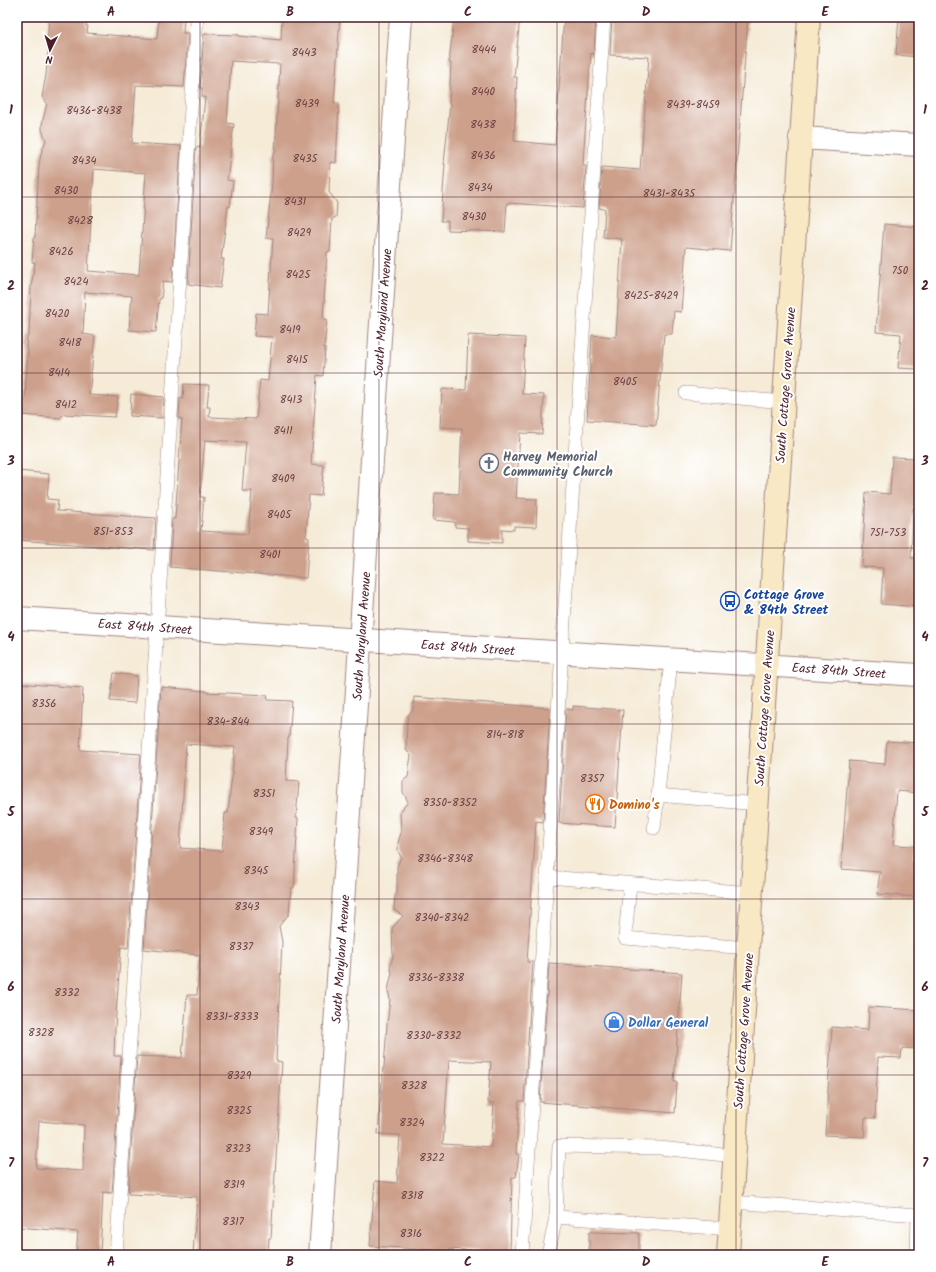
<svg xmlns="http://www.w3.org/2000/svg" width="936" height="1272" viewBox="0 0 936 1272" font-family="Kalam,sans-serif">
<style>
.building{fill:#cda08c;fill-rule:evenodd}
.lines{fill:none;stroke-linecap:round;stroke-linejoin:round}
.service-casing{stroke:#a08581;stroke-width:14}
.minor-casing{stroke:#a08581;stroke-width:24}
.secondary-casing{stroke:#a08581;stroke-width:24}
.service{stroke:#fff;stroke-width:13}
.minor{stroke:#fff;stroke-width:22}
.secondary{stroke:#f8e8c3;stroke-width:22}
.grid{fill:none;stroke:#4a1f2b;stroke-width:1;stroke-opacity:0.55}
.labels{text-anchor:middle;stroke-width:4;stroke-linejoin:round;paint-order:stroke}
.number-label{font-size:11px;fill:#6b3f43}
.street-label{font-size:13px;fill:#4a1f2b;stroke:#fff}
.worship-label{font-size:13px;font-weight:bold;fill:#5b616d;stroke:#fff;text-anchor:start}
.transit-label{font-size:13px;font-weight:bold;fill:#164399;stroke:#fff;text-anchor:start}
.food-label{font-size:13px;font-weight:bold;fill:#c56008;stroke:#fff;text-anchor:start}
.shop-label{font-size:13px;font-weight:bold;fill:#366cbe;stroke:#fff;text-anchor:start}
.neatline{fill:none;stroke:#4a1f2b;stroke-width:1.5}
.grid-label{font-size:13px;text-anchor:middle;font-weight:bold;fill:#4a1f2b}
</style>
<rect width="100%" height="100%" fill="#fff"/>
<filter id="ink" filterUnits="userSpaceOnUse"><feTurbulence type="fractalNoise" baseFrequency=".025" numOctaves="2"/><feDisplacementMap in="SourceGraphic" scale="8" xChannelSelector="R" yChannelSelector="G"/><feConvolveMatrix kernelMatrix="1 2 1 2 8 2 1 2 1" color-interpolation-filters="sRGB"/></filter>
<filter id="wash" filterUnits="userSpaceOnUse"><feTurbulence type="fractalNoise" baseFrequency=".012" numOctaves="4" result="noise"/><feDisplacementMap in="SourceGraphic" scale="16" xChannelSelector="R" yChannelSelector="G"/><feGaussianBlur stdDeviation="0.9" result="paint"/><feColorMatrix in="noise" values="0 0 0 0 0 0 0 0 0 0 0 0 0 0 0 0 0 1.4 0 .05"/><feComposite in="paint" operator="in"/></filter>
<g filter="url(#wash)">
<rect width="100%" height="100%" fill="#f5ebd7"/>
<g id="blocks">
<g class="building">
<path d="M49,17h39l-2,9h2l-1,7 70,6 2,-22h25l-1,16h5l-4,54 -48,-2 -4,58 49,3 -9,136 -9,-1 -2,18h-2l-3,33 -27,-2 3,-34 -47,-4 -2,42 12,2 -6,59 29,2 -3,20 -51,-3 -4,4 -38,-3v-15l3,-2 3,-48 -2,-3 1,-10 2,-2 2,-48 4,-25h-3l2,-25h1l4,-72 2,-11 5,-14 -4,-10v-6l5,-21 -5,-6 4,-22 3,-33h-2zM94,169l52,4 -7,102 -51,-4z"/>
<path d="M282,17h58l-6,86h5l-3,60 -6,-1 -1,30 8,11 -1,14 -4,2 -2,33h-3l-4,67 4,1 -3,28h1l-2,28 -6,-1 -6,89 13,1 -3,31 -12,-1 -3,42 3,1 -3,40 -136,-11 2,-48h3l7,-100h-3l1,-21 3,1 1,-15 25,1 -2,22h3l-1,10 47,2 4,-39 8,1 4,-44 -18,-1 2,-23 12,1 5,-76h-7l6,-54 1,-30h2l5,-90 -49,-3 -4,62 7,1 -7,56 6,1 -3,26 -2,-1 -7,53h3l-4,29 -32,-4 8,-137 4,1 5,-51h-3v-9h-2l4,-54 35,1v1l42,4zM205,440l41,2 -4,49h10l-4,43 -47,-3 3,-34h-4z"/>
<polygon points="454,17 520,17 514,77 517,77 514,141 555,145 564,17 596,17 594,54 591,53 584,147 583,166 586,166 583,208 507,203 505,232 448,230 448,221 441,221 445,164 444,164 450,104 449,104 451,63 449,63"/>
<polygon points="612,17 748,17 730,251 686,247 681,312 674,311 672,334 664,334 656,425 587,420 592,335 616,337 622,239 603,237 605,210 604,210 604,209 599,208 602,167 640,170 649,57 610,55"/>
<polygon points="899,17 919,17 919,57 896,55"/>
<polygon points="884,224 919,227 919,369 898,368 901,334 876,332"/>
<polygon points="468,335 525,338 522,394 544,395 542,434 520,433 516,498 537,499 536,527 514,526 514,530 502,529 502,543 468,541 468,528 455,527 455,522 433,520 435,493 459,494 462,428 440,427 442,389 466,390"/>
<polygon points="131,394 164,397 163,418 130,416"/>
<polygon points="892,457 919,458 919,509 913,508 911,558 919,558 919,607 881,604 883,568 862,567 866,492 890,494"/>
<polygon points="18,471 49,474 47,499 58,500 57,511 156,518 154,550 17,540"/>
<polygon points="114,673 137,676 135,703 110,701"/>
<path d="M17,683l66,5 -3,62 61,4 -13,194 -7,-1 -6,81 -1,28h7l-9,137 -9,-1 -3,63h-24l2,-23 -61,-5zM39,1121l45,4 -1,46 -47,-3z"/>
<path d="M161,687l45,4v1l62,3 -1,5 25,1 -3,37h-1l-2,43 13,1 -3,36h2l-4,70h-3l-2,26 -10,12 3,16 -6,119 6,1 -11,176h-2l-1,17h-75l4,-58 -42,-3 -1,1 -26,-1 9,-138 45,2 5,-63h10l3,-40 -56,-6zM186,744l49,3 -7,66h-3l-3,38 -42,-3z"/>
<path d="M414,697l136,11 -7,114 -7,-1 -2,33 -7,108h6l-9,139h-5l-3,53h3l-3,23h-4l-2,76 -60,-4v2l-80,-5 5,-65 22,2 3,-48 -22,-1 2,-29 3,-37h1l3,-43 3,-26 -2,-9 4,-17 -2,-6 3,-11 -1,-28 11,-12 -9,-6 1,-14 2,-2v-27l4,-10 -3,-6v-8l3,-10 -1,-21 8,-10 -5,-10v-11l5,-4 3,-22 -5,-5 1,-28 1,-7 5,-5zM449,1060l42,2 -3,41h6l-3,44 -48,-3z"/>
<polygon points="573,706 623,710 615,827 559,823 566,709 573,710"/>
<polygon points="887,741 919,743 919,793 897,791 893,845 915,846 914,857 919,857 919,897 877,894 880,872 841,869 849,761 885,764"/>
<polygon points="549,963 682,973 674,1082 677,1082 675,1113 540,1102"/>
<polygon points="869,1007 919,1010 919,1049 902,1048 901,1058 878,1057 875,1118 865,1118 864,1137 825,1135 832,1027 868,1030"/>
<polygon points="589,1232 639,1233 639,1255 589,1255"/>
</g>
</g>
</g>
<g filter="url(#ink)">
<use href="#blocks" fill-opacity="0" stroke="#a08581" stroke-width="1"/>
<g class="lines">
<defs>
<g id="service">
<polyline points="686,393 783,402"/>
<polyline points="671,659 658,795 757,804"/>
<polyline points="654,828 658,795"/>
<polyline points="547,877 752,893"/>
<polyline points="630,884 625,938 748,948"/>
<polyline points="731,1202 919,1215"/>
<polyline points="730,1229 556,1217 559,1146 660,1148 734,1156"/>
<polyline points="116,1255 197,17"/>
<polyline points="522,1255 604,17"/>
<polyline points="548,1255 556,1217"/>
<polyline points="917,1255 918,1215"/>
</g>
<g id="minor">
<polyline points="800,138 919,145"/>
<polyline points="17,618 919,675"/>
<polyline points="320,1255 401,17"/>
</g>
<polyline id="secondary" points="728,1255 809,17"/>
</defs>
<use href="#service" class="service-casing"/>
<use href="#minor" class="minor-casing"/>
<use href="#secondary" class="secondary-casing"/>
<use href="#service" class="service"/>
<use href="#minor" class="minor"/>
<use href="#secondary" class="secondary"/>
</g>
</g>
<path class="grid" d="M200,17v1238M379,17v1238M557,17v1238M736,17v1238M17,197h902M17,373h902M17,548h902M17,724h902M17,899h902M17,1075h902"/>
<defs>
<symbol id="church-ring" viewBox="-11 -11 22 22"><circle r="9.5" fill="#fff" stroke="#6b7280" stroke-width="1.5"/><path d="M-1.2-6h2.4v3.5h3.3v2.4h-3.3V6h-2.4V-.1h-3.3v-2.4h3.3Z" fill="#6b7280"/></symbol>
<symbol id="bus-ring" viewBox="-11 -11 22 22"><circle r="9.5" fill="#fff" stroke="#1a4fb4" stroke-width="1.5"/><path d="M-5-6H5V4H4V6H2V4H-2V6H-4V4H-5ZM-3.5-4V0h7V-4ZM-3.5 1.2v1.5H-2V1.2ZM2 1.2v1.5H3.5V1.2Z" fill="#1a4fb4"/></symbol>
<symbol id="restaurant-ring" viewBox="-11 -11 22 22"><circle r="9.5" fill="#fff" stroke="#e8710a" stroke-width="1.5"/><path d="M-5-6h1v4h1v-4h1v4h1v-4h1v5L-1.5 .5V6h-2V.5L-5-1ZM5-6V6H3V1.5H1.5Q1.5-4 5-6Z" fill="#e8710a"/></symbol>
<symbol id="shop-ring" viewBox="-11 -11 22 22"><circle r="9.5" fill="#fff" stroke="#3f7fe0" stroke-width="1.5"/><path d="M-5-2.5h2.3a2.7 3.5 0 0 1 5.4 0H5L5.5 6h-11ZM-1.5-2.5h3a1.5 2.3 0 0 0-3 0Z" fill="#3f7fe0"/></symbol>
</defs>
<g fill-rule="evenodd">
<use href="#church-ring" x="478" y="452" width="22" height="22"/>
<use href="#bus-ring" x="719" y="590" width="22" height="22"/>
<use href="#restaurant-ring" x="584" y="793" width="22" height="22"/>
<use href="#shop-ring" x="603" y="1011" width="22" height="22"/>
</g>
<g class="labels">
<g class="number-label">
<text x="484" y="53">8444</text>
<text x="304" y="56">8443</text>
<text x="483" y="95">8440</text>
<text x="307" y="107">8439</text>
<text x="693" y="108">8439-8459</text>
<text x="94" y="114">8436-8438</text>
<text x="483" y="128">8438</text>
<text x="483" y="159">8436</text>
<text x="305" y="162">8435</text>
<text x="84" y="164">8434</text>
<text x="480" y="191">8434</text>
<text x="66" y="194">8430</text>
<text x="669" y="197">8431-8435</text>
<text x="295" y="205">8431</text>
<text x="474" y="220">8430</text>
<text x="80" y="224">8428</text>
<text x="299" y="236">8429</text>
<text x="61" y="255">8426</text>
<text x="900" y="274">750</text>
<text x="298" y="278">8425</text>
<text x="76" y="285">8424</text>
<text x="651" y="299">8425-8429</text>
<text x="57" y="317">8420</text>
<text x="290" y="333">8419</text>
<text x="70" y="346">8418</text>
<text x="297" y="363">8415</text>
<text x="59" y="376">8414</text>
<text x="625" y="385">8405</text>
<text x="291" y="403">8413</text>
<text x="66" y="408">8412</text>
<text x="283" y="434">8411</text>
<text x="283" y="482">8409</text>
<text x="279" y="518">8405</text>
<text x="113" y="535">851-853</text>
<text x="888" y="536">751-753</text>
<text x="270" y="558">8401</text>
<text x="44" y="707">8356</text>
<text x="228" y="725">834-844</text>
<text x="505" y="738">814-818</text>
<text x="592" y="782">8357</text>
<text x="264" y="797">8351</text>
<text x="450" y="806">8350-8352</text>
<text x="261" y="835">8349</text>
<text x="445" y="862">8346-8348</text>
<text x="256" y="874">8345</text>
<text x="247" y="910">8343</text>
<text x="442" y="921">8340-8342</text>
<text x="241" y="950">8337</text>
<text x="436" y="981">8336-8338</text>
<text x="67" y="996">8332</text>
<text x="232" y="1020">8331-8333</text>
<text x="41" y="1036">8328</text>
<text x="434" y="1039">8330-8332</text>
<text x="239" y="1079">8329</text>
<text x="414" y="1089">8328</text>
<text x="239" y="1114">8325</text>
<text x="412" y="1126">8324</text>
<text x="238" y="1152">8323</text>
<text x="432" y="1161">8322</text>
<text x="234" y="1188">8319</text>
<text x="412" y="1199">8318</text>
<text x="233" y="1225">8317</text>
<text x="411" y="1237">8316</text>
</g>
<g class="street-label">
<text transform="translate(382 313) rotate(-86)" y="5">South Maryland Avenue</text>
<text transform="translate(785 385) rotate(-86)" y="5">South Cottage Grove Avenue</text>
<text transform="translate(145 626) rotate(4)" y="5">East 84th Street</text>
<text transform="translate(361 636) rotate(-86)" y="5">South Maryland Avenue</text>
<text transform="translate(468 647) rotate(4)" y="5">East 84th Street</text>
<text transform="translate(839 670) rotate(4)" y="5">East 84th Street</text>
<text transform="translate(764 708) rotate(-86)" y="5">South Cottage Grove Avenue</text>
<text transform="translate(340 959) rotate(-86)" y="5">South Maryland Avenue</text>
<text transform="translate(743 1031) rotate(-86)" y="5">South Cottage Grove Avenue</text>
</g>
<g class="worship-label">
<text x="503" y="461">Harvey Memorial<tspan x="503" dy="15">Community Church</tspan></text>
</g>
<g class="transit-label">
<text x="744" y="599">Cottage Grove<tspan x="744" dy="15">&amp; 84th Street</tspan></text>
</g>
<g class="food-label">
<text x="609" y="809">Domino's</text>
</g>
<g class="shop-label">
<text x="628" y="1027">Dollar General</text>
</g>
</g>
<rect width="936" height="1272" fill="none" stroke="#fff" stroke-width="44"/>
<g transform="translate(50 50) rotate(185)" stroke="#ffffff" stroke-width="3" paint-order="stroke">
<path d="M0-3L7 15L0 10L-7 15Z" fill="#4a1f2b"/>
<text y="-6" font-size="11" font-weight="bold" text-anchor="middle" fill="#4a1f2b">N</text>
</g>
<rect x="22" y="22" width="892" height="1228" class="neatline"/>
<g class="grid-label">
<text x="111" y="16">A</text>
<text x="290" y="16">B</text>
<text x="468" y="16">C</text>
<text x="646" y="16">D</text>
<text x="825" y="16">E</text>
<text x="11" y="114">1</text>
<text x="925" y="114">1</text>
<text x="11" y="290">2</text>
<text x="925" y="290">2</text>
<text x="11" y="465">3</text>
<text x="925" y="465">3</text>
<text x="11" y="641">4</text>
<text x="925" y="641">4</text>
<text x="11" y="816">5</text>
<text x="925" y="816">5</text>
<text x="11" y="991">6</text>
<text x="925" y="991">6</text>
<text x="11" y="1167">7</text>
<text x="925" y="1167">7</text>
<text x="111" y="1266">A</text>
<text x="290" y="1266">B</text>
<text x="468" y="1266">C</text>
<text x="646" y="1266">D</text>
<text x="825" y="1266">E</text>
</g>
</svg>
